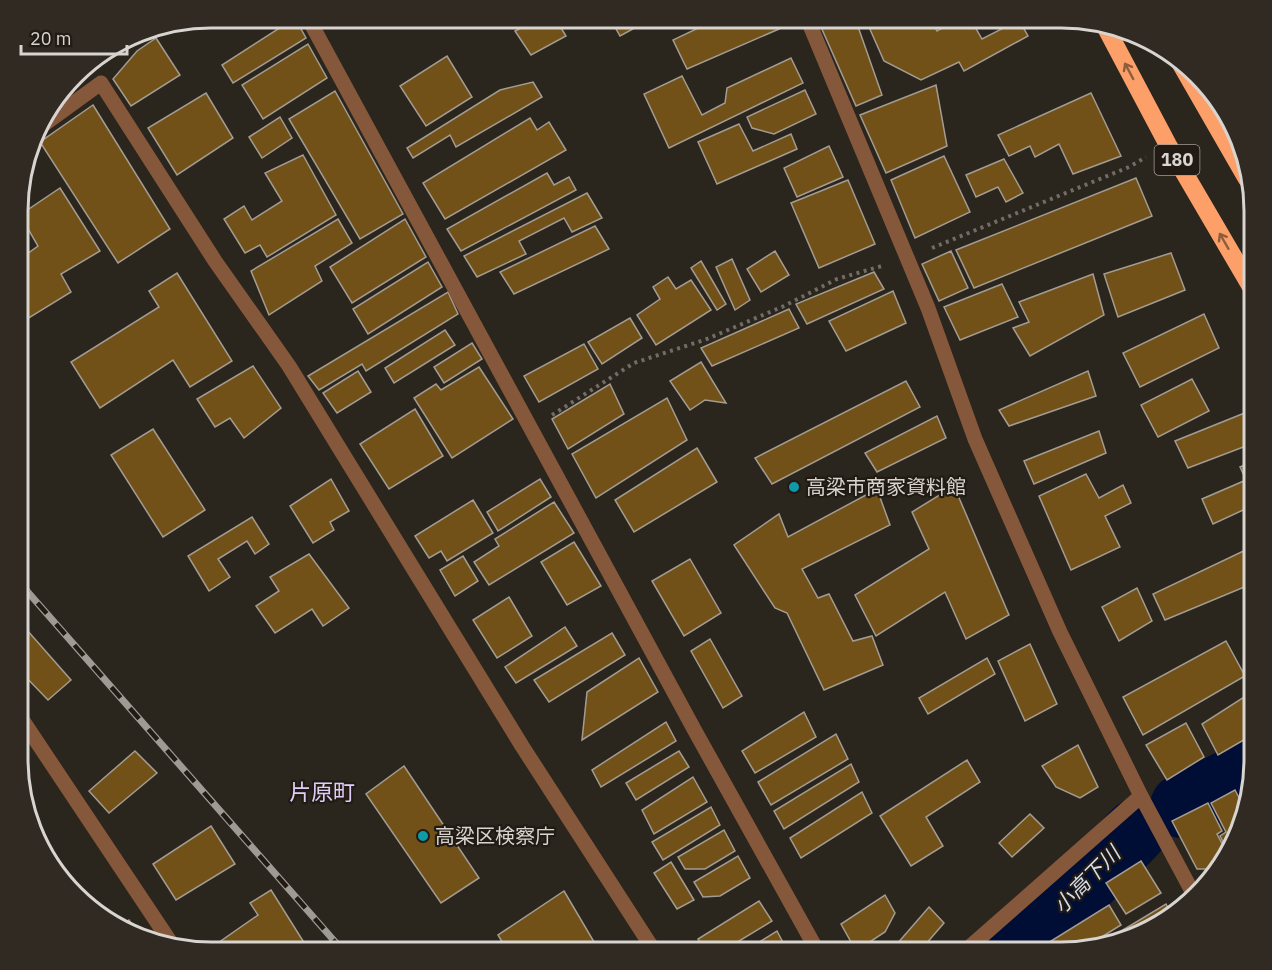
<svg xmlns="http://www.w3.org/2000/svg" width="1272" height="970" viewBox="0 0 1272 970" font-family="'IBM Plex Sans','Noto Sans JP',sans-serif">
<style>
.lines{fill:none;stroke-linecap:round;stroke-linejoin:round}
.river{stroke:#000e36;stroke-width:64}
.building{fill:#725118;stroke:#a39c92;stroke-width:1.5}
.path{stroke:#716c66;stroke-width:4;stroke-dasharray:3 4.5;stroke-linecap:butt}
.street{stroke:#85573b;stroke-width:15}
.highway{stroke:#fc9f68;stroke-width:18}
.rail-casing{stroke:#9e9a94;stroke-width:7}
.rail{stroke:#211b14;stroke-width:4.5;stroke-dasharray:14;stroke-linecap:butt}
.oneway{stroke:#8e5d3e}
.culture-dot{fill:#0f9aa8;stroke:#211b14;stroke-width:2}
.labels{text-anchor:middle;stroke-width:4.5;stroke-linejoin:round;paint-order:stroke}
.shield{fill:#211b14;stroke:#a19c97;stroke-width:1.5}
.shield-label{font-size:18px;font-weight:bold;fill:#d8d4cf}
.poi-label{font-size:20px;fill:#d8d4cf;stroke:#211b14;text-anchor:start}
.water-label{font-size:21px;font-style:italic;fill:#d3deef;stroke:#211b14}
.quarter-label{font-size:22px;fill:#decdf8;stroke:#211b14}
.rim{fill:none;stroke:#d8d4cf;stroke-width:3}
</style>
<rect width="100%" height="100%" fill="#2a251d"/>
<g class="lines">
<g class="river">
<polyline points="1182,806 1254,769"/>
<polyline points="1012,952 1076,893 1136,831"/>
</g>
</g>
<g class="building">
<polygon points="295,18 306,38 233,83 222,65"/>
<polygon points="541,18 555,18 566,36 531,55 515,31"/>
<polygon points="610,18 653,18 620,36"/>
<polygon points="719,18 775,18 779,29 687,69 673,40"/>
<polygon points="838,18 855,18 882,95 856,106 821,27"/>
<polygon points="865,18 930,18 937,31 960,18 970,18 982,39 1019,20 1028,36 964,71 959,62 921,80 884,61"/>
<polygon points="156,38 180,75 131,106 113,79 137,51"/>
<polygon points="308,44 327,78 263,119 242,85"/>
<polygon points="447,56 472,97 426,126 400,86"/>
<polygon points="791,58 803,83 669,148 644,94 682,76 702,115 725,103 727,88"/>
<polygon points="533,82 542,97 456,147 450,135 413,158 407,148 500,90"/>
<polygon points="936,85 947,146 886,173 860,115"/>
<polygon points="805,90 816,114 774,134 752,128 747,117"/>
<polygon points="335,91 403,214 360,239 289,119"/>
<polygon points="206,93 233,138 177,175 148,128"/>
<polygon points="1091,93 1121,156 1073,174 1059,144 1035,157 1030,146 1009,156 998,135"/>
<polygon points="93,105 170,229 118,263 40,142"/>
<polygon points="280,117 292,138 262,158 249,137"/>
<polygon points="530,118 537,130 549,122 566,150 445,219 423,183"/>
<polygon points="739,124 753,151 791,134 797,149 717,184 698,142"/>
<polygon points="829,146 843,177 797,197 784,168"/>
<polygon points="303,155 336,215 267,257 260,245 245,253 224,219 244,206 252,220 282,201 265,173"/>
<polygon points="944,156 970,212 915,238 891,180"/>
<polygon points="1004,159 1023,193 1006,202 998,187 976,197 966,175"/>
<polygon points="547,173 554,185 569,177 576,190 461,251 447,229"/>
<polygon points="1136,178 1152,216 974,288 956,250"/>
<polygon points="848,180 875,244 819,268 791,203"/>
<polygon points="60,188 100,251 61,274 71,292 19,324 20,259 38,246 20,215"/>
<polygon points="587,193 602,218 572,232 564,218 519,241 526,254 477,277 464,256"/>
<polygon points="338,219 352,243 315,266 322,281 269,315 251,271"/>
<polygon points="405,219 426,257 352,303 330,267"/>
<polygon points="595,226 609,249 514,294 500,272"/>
<polygon points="775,251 789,275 761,292 747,269"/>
<polygon points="951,251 968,288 939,301 922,264"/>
<polygon points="1171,253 1185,290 1118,317 1104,274"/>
<polygon points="732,259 750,300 735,310 716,267"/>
<polygon points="701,261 726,304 717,310 691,268"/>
<polygon points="428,262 442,287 368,334 353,309"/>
<polygon points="874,272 884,289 807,324 796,304"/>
<polygon points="177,273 232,361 190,387 173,360 100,408 71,362 159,307 149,291"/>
<polygon points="1093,274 1104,315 1030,356 1013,328 1029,322 1019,302"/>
<polygon points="668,277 676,289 691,280 711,310 656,345 637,315 660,299 653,287"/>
<polygon points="1002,284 1018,317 960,340 944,307"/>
<polygon points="893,291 906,323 846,351 829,321"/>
<polygon points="448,292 458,314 366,371 362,364 319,390 308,376"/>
<polygon points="789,309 799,328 712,366 701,348"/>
<polygon points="1204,314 1219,348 1140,387 1123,353"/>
<polygon points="630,318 642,338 602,364 588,342"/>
<polygon points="445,330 455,345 394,383 385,368"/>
<polygon points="472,343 482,359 444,383 434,367"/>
<polygon points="584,344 598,369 539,402 524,376"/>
<polygon points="701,362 726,403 705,400 690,410 670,381"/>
<polygon points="253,366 281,408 244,438 230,418 215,427 197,399"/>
<polygon points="479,367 513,419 452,458 414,398 436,384 441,390"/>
<polygon points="358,371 371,392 337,413 323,393"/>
<polygon points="1088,371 1096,396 1009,426 999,410"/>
<polygon points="1192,379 1209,411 1158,437 1141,405"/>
<polygon points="906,381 920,407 772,484 755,458"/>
<polygon points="610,384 624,414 568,449 552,419"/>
<polygon points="667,398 687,440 596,498 572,454"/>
<polygon points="415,409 443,456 389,489 360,444"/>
<polygon points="1252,410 1254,414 1254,443 1188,468 1175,441"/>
<polygon points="937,416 946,438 877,472 865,453"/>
<polygon points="153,429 205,510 163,537 111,455"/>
<polygon points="1099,431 1106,453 1034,484 1024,461"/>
<polygon points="697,448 717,482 634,532 615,500"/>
<polygon points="1254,461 1254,505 1213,524 1202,499 1246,480 1240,467"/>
<polygon points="1086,474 1099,498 1123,485 1131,503 1105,516 1120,547 1071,570 1039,496"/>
<polygon points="331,479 349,511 330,522 334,530 313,543 290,506"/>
<polygon points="540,479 551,497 498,531 487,512"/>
<polygon points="954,486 1009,615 966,639 945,592 876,636 855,595 929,549 912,512"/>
<polygon points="877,489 890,525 802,569 818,598 829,594 853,641 872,636 883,665 824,690 787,613 775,608 734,545 779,514 788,537"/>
<polygon points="473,500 493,533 447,561 441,551 429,558 415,536"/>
<polygon points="554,502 574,533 489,585 474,562 499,546 495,539"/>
<polygon points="252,517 269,544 255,554 247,541 218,559 230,577 209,591 188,556"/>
<polygon points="574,542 601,586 567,605 541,562"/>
<polygon points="1254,546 1254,583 1165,620 1153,594"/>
<polygon points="309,554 349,608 323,626 312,609 275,633 256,606 279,591 270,577"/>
<polygon points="463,556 478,581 455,596 440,570"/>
<polygon points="690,559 721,613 684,636 652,581"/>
<polygon points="1137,588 1152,621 1119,641 1102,607"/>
<polygon points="509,597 532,636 497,658 473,620"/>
<polygon points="19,621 71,680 48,700 19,670"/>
<polygon points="565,627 577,646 516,683 505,667"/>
<polygon points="612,633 625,655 549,702 534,680"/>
<polygon points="710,639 742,696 723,708 691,651"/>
<polygon points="1226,641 1245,676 1143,735 1123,697"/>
<polygon points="1030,644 1057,704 1025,721 998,661"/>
<polygon points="639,658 658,692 582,740 587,692"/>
<polygon points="987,658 995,674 928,714 919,698"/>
<polygon points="1244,697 1254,717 1254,734 1218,755 1202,724"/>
<polygon points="804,712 816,737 755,773 742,751"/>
<polygon points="666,722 676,741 601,787 592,770"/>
<polygon points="1186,723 1204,757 1167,780 1146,745"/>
<polygon points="836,734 848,759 771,805 758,782"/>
<polygon points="1078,745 1098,787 1080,798 1056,787 1042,766"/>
<polygon points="135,751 157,773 109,813 89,791"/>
<polygon points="679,751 689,767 636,800 626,783"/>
<polygon points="967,760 980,782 926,817 943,846 911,866 880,816"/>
<polygon points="851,764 859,782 784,829 774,811"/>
<polygon points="404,766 479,878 441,903 366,794"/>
<polygon points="693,777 707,802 654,834 642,810"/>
<polygon points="1235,790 1243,805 1246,803 1239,832 1228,851 1220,836 1226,832 1211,803"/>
<polygon points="862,792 872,813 801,858 790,838"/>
<polygon points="1208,803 1222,831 1217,834 1227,853 1217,869 1197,869 1172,821"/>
<polygon points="711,807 720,825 663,860 652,842"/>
<polygon points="1030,814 1044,828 1012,857 999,843"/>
<polygon points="211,826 235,864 176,900 153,864"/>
<polygon points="724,830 735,851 705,869 685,869 678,857"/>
<polygon points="738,856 750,878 720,896 703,897 694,882"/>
<polygon points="1141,861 1161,893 1126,914 1106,883"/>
<polygon points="671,862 694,900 677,909 654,873"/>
<polygon points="271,890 310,952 205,952 258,915 250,903"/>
<polygon points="564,891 600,952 508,952 498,935"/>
<polygon points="885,895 895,913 885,932 856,951 841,924"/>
<polygon points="759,901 772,921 721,952 706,952 698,939"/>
<polygon points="1166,904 1171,913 1146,932 1103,942"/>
<polygon points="1109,905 1121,925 1095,941 1097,944 1061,952 1047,952 1043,946"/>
<polygon points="929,907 944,923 919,952 890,952"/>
<polygon points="129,920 140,938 119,926"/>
<polygon points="777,931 788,952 743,952"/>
</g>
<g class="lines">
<g class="path">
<polyline points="932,248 1129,167 1146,157"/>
<polyline points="552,415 634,363 707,339 784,306 837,279 882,266"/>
</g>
<g class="street">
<polyline points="308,18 695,731 818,952"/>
<polyline points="807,18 928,308 975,439 1060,632 1141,796 1194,895"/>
<polyline points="39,128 101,83 215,261 289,366 522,746 655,952"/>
<polyline points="19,715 173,946"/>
<polyline points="964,952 1141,796"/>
</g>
<g class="highway">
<polyline points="1105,26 1168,145 1254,292"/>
<polyline points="1178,59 1247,179"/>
</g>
<defs>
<polyline id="rail" points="19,582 344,952"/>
</defs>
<use href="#rail" class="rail-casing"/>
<use href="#rail" class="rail"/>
</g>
<defs><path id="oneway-shaft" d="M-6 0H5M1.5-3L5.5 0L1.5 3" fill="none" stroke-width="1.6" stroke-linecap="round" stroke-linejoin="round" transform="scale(1.5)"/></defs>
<g class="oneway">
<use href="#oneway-shaft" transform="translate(1129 71) rotate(-118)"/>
<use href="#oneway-shaft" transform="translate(1224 241) rotate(-120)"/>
</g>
<g class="culture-dot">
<circle cx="794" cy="487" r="6"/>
<circle cx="423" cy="836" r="6"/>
</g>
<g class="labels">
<rect class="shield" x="1154.5" y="145" width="45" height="30" rx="4.5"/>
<g class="shield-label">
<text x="1177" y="166">180</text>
</g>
<g class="poi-label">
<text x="806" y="494">高梁市商家資料館</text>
<text x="435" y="843">高梁区検察庁</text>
</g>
<g class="water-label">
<text transform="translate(1087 880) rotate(-45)" y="7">小高下川</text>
</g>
<g class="quarter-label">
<text x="322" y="800">片原町</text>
</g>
</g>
<path d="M0 0H1272V970H0ZM211 28H1061A183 183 0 0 1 1244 211V759A183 183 0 0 1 1061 942H211A183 183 0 0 1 28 759V211A183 183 0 0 1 211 28Z" fill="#302a23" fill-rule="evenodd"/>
<path class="rim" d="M211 28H1061A183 183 0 0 1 1244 211V759A183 183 0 0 1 1061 942H211A183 183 0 0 1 28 759V211A183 183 0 0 1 211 28Z"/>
<path d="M21 45v9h106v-9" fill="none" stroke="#d8d4cf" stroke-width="3"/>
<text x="30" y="45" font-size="18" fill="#d8d4cf" stroke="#211b14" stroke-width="4.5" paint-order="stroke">20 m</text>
</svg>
